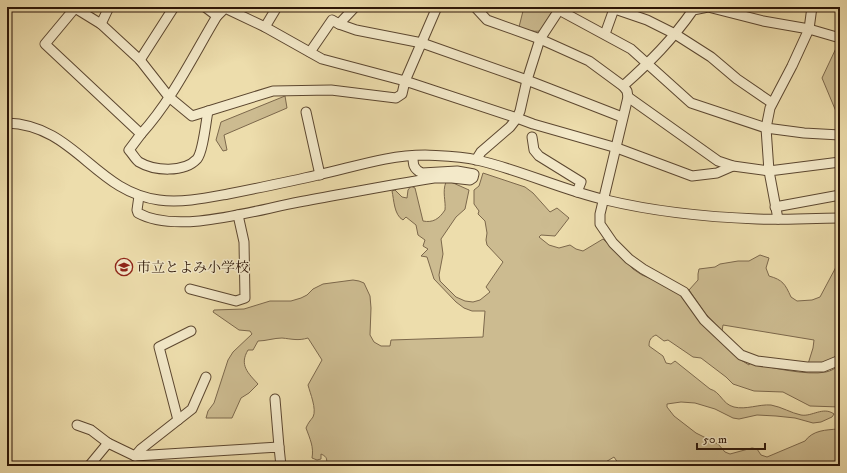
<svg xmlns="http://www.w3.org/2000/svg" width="847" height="473" viewBox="0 0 847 473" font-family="'IM FELL DW Pica','Noto Serif JP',serif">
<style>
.green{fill:#ccbb90;stroke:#7c684c}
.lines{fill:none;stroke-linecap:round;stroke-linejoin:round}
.minor-casing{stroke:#5c4730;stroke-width:11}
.minor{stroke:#f3e9c9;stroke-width:9}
.labels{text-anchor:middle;stroke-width:3;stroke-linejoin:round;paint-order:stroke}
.poi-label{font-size:14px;fill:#2c1507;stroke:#f3e9c9;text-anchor:start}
</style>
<rect width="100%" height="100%" fill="#edddac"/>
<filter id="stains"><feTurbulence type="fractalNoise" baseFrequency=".005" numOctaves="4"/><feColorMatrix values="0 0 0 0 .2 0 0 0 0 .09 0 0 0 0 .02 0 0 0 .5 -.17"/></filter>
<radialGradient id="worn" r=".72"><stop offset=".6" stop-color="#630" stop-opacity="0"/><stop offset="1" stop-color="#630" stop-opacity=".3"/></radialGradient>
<g class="green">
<path d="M524,7h31l-15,24c-8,1 -13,-1 -21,-4z"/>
<polygon points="838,44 840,45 840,121 822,78"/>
<polygon points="285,96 287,108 224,135 227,150 223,151 216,140 221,122"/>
<path d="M483,173l42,14 8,6 17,19 7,-4 12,10 -14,18 -14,-1 -2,2 10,8 10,3 11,-3 6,4 7,2 20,-12 30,30 9,6 29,12 11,8 16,25 7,7 36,33 8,5 1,-2c19,4 57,13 76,9 5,-1 10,-4 14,-7v42l-30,-1 -27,-14 -29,-1 -21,-7 -7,-7 -25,-19 -8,-1 -25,-17 -4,1 -8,-6c-5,2 -7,5 -7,11l14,10 3,7 5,1 4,-3 35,28c11,3 12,15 24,18 12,3 25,-3 37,-2 11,2 20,8 30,10 11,2 22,-9 33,-1l-2,3 -11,5 -8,1 -18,-5 -19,-2 -19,-1 -18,4 -6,-1 -18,-9 -20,-6 -14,-1 -14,2v3l7,9 22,17 22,11 7,8 5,2 22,-6 5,1 4,6 6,2 38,-16c8,-11 21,-11 33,-12h2v31l-2,6h-205v-3l-5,-1v4h-8l-6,-9 -15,9h-273c1,-6 2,-9 -5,-12v5l-4,1 -5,-2c2,-11 -2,-19 -6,-30 2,-5 4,-7 7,-11 4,-8 -3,-24 -5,-32l14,-25 -14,-22c-10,3 -16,1 -26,0 -8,0 -16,3 -24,3l-5,9h-5c-9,15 0,23 10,34l-9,9 -8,5 -9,20h-26l2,-7 6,-8 14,-43 5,-8 19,-18 -2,-3 -11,-1 -26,-18 1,-2 30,-1 26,-8h21l10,-3 6,-3 6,-6 10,-5 30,-4 6,1 5,2 6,13 1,12 -1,27 4,7 7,4h9l1,-6 92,-3 2,-26h-13l-8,-3 -8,-6 -22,-23 -7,-22 -6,-1 7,-7 -5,-3 2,-6 -7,-5 -2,-10 -10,-8 -3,3c-9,-5 -9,-20 -11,-29l3,-1 7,7 5,1 1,-8 3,-4 4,2 8,33c10,2 16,-2 22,-11 1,-9 -3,-18 1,-28h5l18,8 -4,19 -9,8 -15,22 2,15 -4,21 1,6 16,16 9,4 8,1 7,-2 10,-8 -4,-5 17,-25 -16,-17 -1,-5 1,-7 -2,-12 -7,-7 1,-3 -5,-7v-14l5,-4z"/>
<path d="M840,249v104c-8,9 -21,11 -32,11l5,-16 1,-8 -91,-15 -1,6 -17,-18 -16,-23 9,-10v-6l1,-5 16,-2 5,-3 18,-3h11l11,-6 9,3 -3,10 3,8c14,4 16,8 22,21l6,4 15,-1 8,-3 16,-30z"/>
</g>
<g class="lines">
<defs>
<g id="minor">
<polyline points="205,7 217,16"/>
<path d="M437,7l-32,74 -3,13 -6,4 -65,-8 -58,1 -81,25 -23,-19 -29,-37 -39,-36 -26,-16 -30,36 96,90c31,-34 52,-78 76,-118l8,-8 40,19 57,32 83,22 112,37 16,6 84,24 75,28 25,-3 16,-7"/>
<polyline points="475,7 487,20 540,39 589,61 623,86 627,91 628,97 600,214 600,224 613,243 629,259 643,269 684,292 704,320 741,355 757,361 807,367 823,367 840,360"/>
<polyline points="609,7 647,20 675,34 711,57 737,79 772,103"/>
<polyline points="559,10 631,49 691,103 766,128 804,133 840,135"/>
<polyline points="101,24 109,7"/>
<polyline points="339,24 356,30 422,43 527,80 622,117"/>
<polyline points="265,27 277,7"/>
<polyline points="605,34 614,9"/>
<polyline points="310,52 332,20 339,24 355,7"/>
<polyline points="140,60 174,7"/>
<path d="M623,86c28,-25 49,-46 70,-76l15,-3 55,14 46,8 31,9"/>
<polyline points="628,97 718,161 733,166 769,171 766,128 770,108 792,66 809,29 812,7"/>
<polyline points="306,112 320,175"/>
<path d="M7,123c68,2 88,69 152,77 23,3 47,-2 69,-6 30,-6 60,-12 90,-19 36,-8 70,-20 107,-20 17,1 35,1 52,5 44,10 85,30 129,40 50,12 100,17 151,19 28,1 55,-1 83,-1"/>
<path d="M141,134l-12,16c3,3 6,9 10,12 15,9 45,11 58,-3 6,-7 9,-38 11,-48"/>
<polyline points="532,137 534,150 539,156 581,182 577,192"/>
<polyline points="476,160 481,152 510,127 517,118 520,111 527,80 540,39 561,7"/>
<path d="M139,196l-2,14 1,3c40,22 117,-3 161,-11 45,-8 90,-17 135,-24h18l18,2 3,-2 1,-4 -17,-3 -35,2c-9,-4 -9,-9 -9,-17"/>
<polyline points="775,207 840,195"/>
<polyline points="778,219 769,171 840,162"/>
<polyline points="190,289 236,301 245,298 244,242 238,215"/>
<polyline points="275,399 279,447"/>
<polyline points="178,420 159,347 191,331"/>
<polyline points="77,425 91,430 108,443"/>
<polyline points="135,456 141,449 192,409 206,377"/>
<polyline points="89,466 108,443 135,456 279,447 281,466"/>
</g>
</defs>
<use href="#minor" class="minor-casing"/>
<use href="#minor" class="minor"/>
</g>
<defs>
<symbol id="school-ring" viewBox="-11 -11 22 22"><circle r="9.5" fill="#f3e9c9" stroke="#8f2418" stroke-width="1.5"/><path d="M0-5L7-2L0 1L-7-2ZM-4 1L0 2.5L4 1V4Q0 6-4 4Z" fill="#8f2418"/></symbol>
</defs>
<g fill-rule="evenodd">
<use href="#school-ring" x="114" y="257" width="20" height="20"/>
</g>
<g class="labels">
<g class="poi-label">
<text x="137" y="272">市立とよみ小学校</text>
</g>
</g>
<rect width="847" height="473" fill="none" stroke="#edddac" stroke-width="24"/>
<rect x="8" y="8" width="831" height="457" fill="none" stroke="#2c1507" stroke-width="2"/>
<rect x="12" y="12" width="823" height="449" fill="none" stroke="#2c1507"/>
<path d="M697 443v6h68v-6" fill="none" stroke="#2c1507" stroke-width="2"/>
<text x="703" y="443" font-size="12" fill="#2c1507" stroke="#f3e9c9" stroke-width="3" paint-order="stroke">50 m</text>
<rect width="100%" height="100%" filter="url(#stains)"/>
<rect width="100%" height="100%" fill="url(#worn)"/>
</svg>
